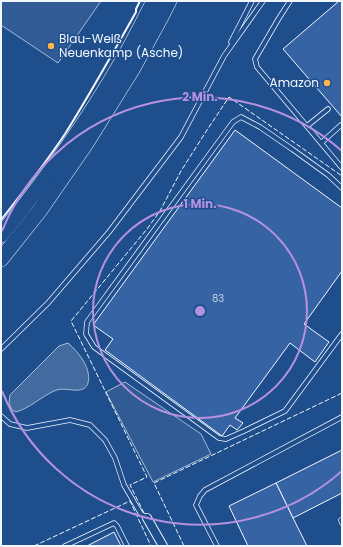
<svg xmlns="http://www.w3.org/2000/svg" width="343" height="547" viewBox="0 0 343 547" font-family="Poppins,sans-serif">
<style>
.built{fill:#305b95;stroke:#a8bbd7}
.water{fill:#446ba0;stroke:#a8bbd7}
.building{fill:#3563a3;stroke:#f2f6ff}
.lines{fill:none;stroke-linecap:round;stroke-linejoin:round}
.lane-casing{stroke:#f2f6ff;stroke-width:5.5}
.street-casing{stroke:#f2f6ff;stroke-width:10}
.highway-casing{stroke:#f2f6ff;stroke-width:16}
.lane{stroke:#1f4e8c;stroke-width:4}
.street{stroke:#1f4e8c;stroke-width:8}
.highway{stroke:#1f4e8c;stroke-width:15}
.fence{stroke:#f2f6ff;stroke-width:1;stroke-dasharray:5 2;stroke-linecap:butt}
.wall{stroke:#f2f6ff;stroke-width:2}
.ring{fill:none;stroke:#b691df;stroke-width:2}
.poi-dot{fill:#ffb74d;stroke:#1f4e8c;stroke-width:1.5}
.labels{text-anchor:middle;stroke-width:3;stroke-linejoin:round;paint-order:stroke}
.number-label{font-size:10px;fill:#c3d1e8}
.poi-label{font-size:12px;fill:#f2f6ff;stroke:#1f4e8c;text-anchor:start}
.centre{fill:#b691df;stroke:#1f4e8c;stroke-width:2}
.ring-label{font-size:12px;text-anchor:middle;font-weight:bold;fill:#b691df;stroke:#1f4e8c;stroke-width:3;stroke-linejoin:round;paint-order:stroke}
</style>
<rect width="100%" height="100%" fill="#1f4e8c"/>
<g class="built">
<polygon points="1,1 101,1 58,63 1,25"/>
<polygon points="125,382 201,434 211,454 153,482 106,392"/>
</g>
<path class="water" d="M68,343c6,5 12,12 16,19 5,8 9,27 -5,28 -8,1 -17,-3 -25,1 -13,6 -24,17 -38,21l-4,-2 -3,-7 1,-8 49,-49z"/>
<g class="building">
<polygon points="339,1 342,1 342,117 283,49"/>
<polygon points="235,130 342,208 342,271 304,324 329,342 315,362 290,343 235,418 243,423 237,430 230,425 222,436 105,350 113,339 93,325"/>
<polygon points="342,450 342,493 293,518 276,483"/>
<polygon points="276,483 293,518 307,546 248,546 229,506"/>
<polygon points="114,532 121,546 87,546"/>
</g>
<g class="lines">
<defs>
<g id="lane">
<polyline points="290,1 279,18 255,59 257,67 342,168"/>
<polyline points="231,42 252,1"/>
<polyline points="307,126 328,109"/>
<polyline points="321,143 341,125"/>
<polyline points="342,188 328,175 292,149 260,127 241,117 233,122 87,322 86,334 94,347 219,438 226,439 244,431 285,411 342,334"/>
<polyline points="1,349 48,303 109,232 181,137 224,56 263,1"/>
<polyline points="1,416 10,424 27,428 70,420 90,425 105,440 115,458 124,485 141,514 147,518"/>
<polyline points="341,520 342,523"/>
<polyline points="65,546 114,523 117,526 127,546"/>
<polyline points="217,546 196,505 200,496 205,490 342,417"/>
</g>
<polyline id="street" points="147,518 163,546"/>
<g id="highway">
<path d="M1,235c44,-54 85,-111 120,-172 12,-20 22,-41 33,-62"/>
<polyline points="1,259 40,210 85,145 133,68 161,17 169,1"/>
</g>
</defs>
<use href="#lane" class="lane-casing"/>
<use href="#street" class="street-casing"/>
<use href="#highway" class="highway-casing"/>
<use href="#lane" class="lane"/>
<use href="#street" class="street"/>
<use href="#highway" class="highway"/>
<g class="fence">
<polyline points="144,513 130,485 147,477 71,321 147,229 160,211 181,171 207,130 229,97 342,176"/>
<polyline points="34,546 130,501 151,546"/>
<polyline points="184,546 154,483 342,393"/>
</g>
<path class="wall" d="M1,220c22,-28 44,-56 64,-86 25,-40 48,-81 71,-122v-3l4,-8"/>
</g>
<g class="ring">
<circle cx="200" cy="311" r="107"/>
<path d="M342 471A214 214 0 0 1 2 391M2 231A214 214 0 0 1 342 151"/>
</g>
<g class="poi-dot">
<circle cx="51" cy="46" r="4"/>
<circle cx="327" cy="83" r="4"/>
</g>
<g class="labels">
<g class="number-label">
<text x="218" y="302">83</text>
</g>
<g class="poi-label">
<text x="59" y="43">Blau-Weiß<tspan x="59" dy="14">Neuenkamp (Asche)</tspan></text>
<text x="319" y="87" text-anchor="end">Amazon</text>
</g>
</g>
<circle cx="200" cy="311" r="6" class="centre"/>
<g class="ring-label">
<text x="200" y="101">2 Min.</text>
<text x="200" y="208">1 Min.</text>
</g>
<rect width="343" height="547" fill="none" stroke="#f2f6ff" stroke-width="4"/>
</svg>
